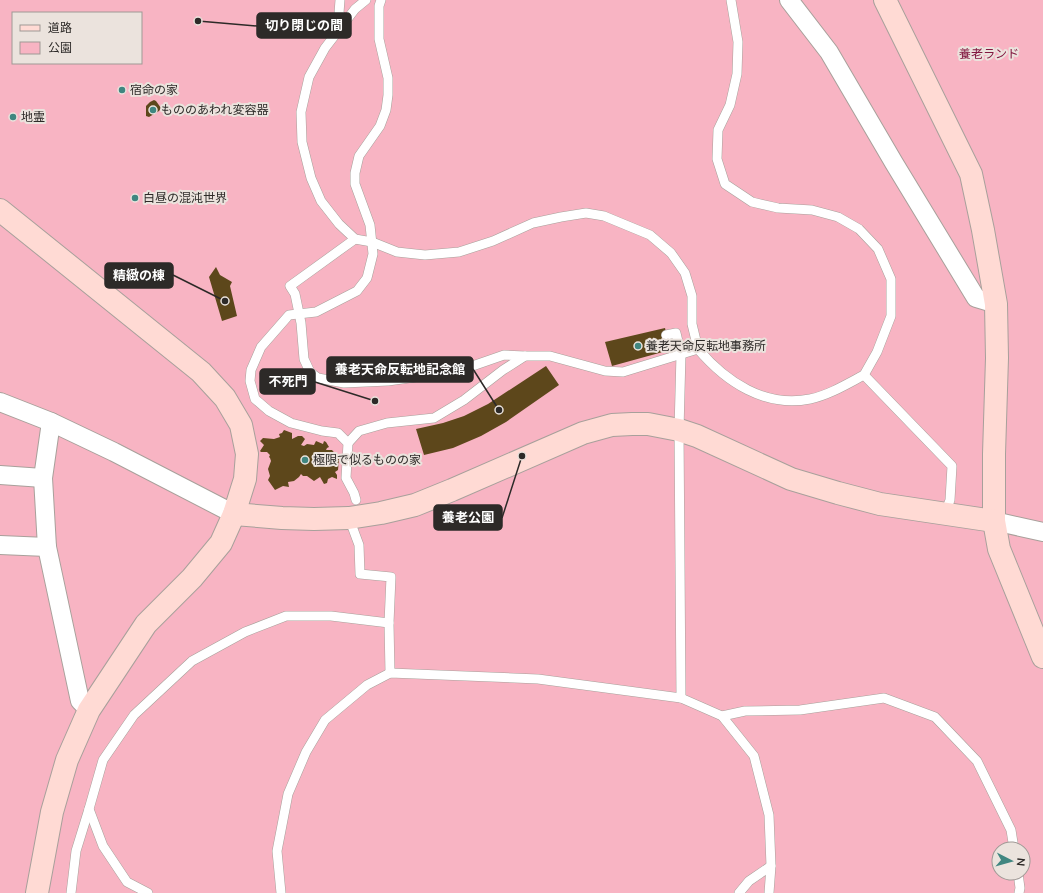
<svg xmlns="http://www.w3.org/2000/svg" width="1043" height="893" viewBox="0 0 1043 893" font-family="'Nunito Sans','Noto Sans JP',sans-serif">
<style>
.green{fill:#f8b4c3;fill-rule:evenodd}
.building{fill:#5d471b}
.lines{fill:none;stroke-linecap:round;stroke-linejoin:round}
.lane-casing{stroke:#a8a09b;stroke-width:10}
.street-casing{stroke:#a8a09b;stroke-width:20}
.secondary-casing{stroke:#a8a09b;stroke-width:24}
.lane{stroke:#fff;stroke-width:9}
.street{stroke:#fff;stroke-width:18}
.secondary{stroke:#ffdad4;stroke-width:22}
.poi-dot{fill:#408680;stroke:#ebe3dd;stroke-width:1.5}
.labels{text-anchor:middle;stroke-width:4;stroke-linejoin:round;paint-order:stroke}
.park-label{font-size:12px;fill:#821840;stroke:#ebe3dd}
.poi-label{font-size:12px;fill:#2d2a28;stroke:#ebe3dd;text-anchor:start}
.leader{fill:none;stroke:#2d2a28;stroke-width:1.5}
.callout-dot{fill:#2d2a28;stroke:#ebe3dd;stroke-width:1.5}
.callout{fill:#2d2a28;stroke:#2d2a28;stroke-width:1.5}
.callout-label{font-size:13px;text-anchor:middle;font-weight:bold;fill:#fff}
</style>
<rect width="100%" height="100%" fill="#ebe3dd"/>
<path class="green" d="M0,0h1043v893h-1043zM13,13h128v50h-128zM999,849h24v24h-24z"/>
<g class="building">
<polygon points="154,100 156,101 161,108 159,111 149,117 146,116 146,106 150,102"/>
<polygon points="216,267 220,275 232,282 230,286 237,316 222,321 209,277"/>
<polygon points="665,328 670,350 612,366 605,342"/>
<polygon points="546,366 559,385 506,422 481,436 453,448 424,455 416,429 443,423 464,416 488,404"/>
<polygon points="284,430 292,433 292,439 298,436 302,436 305,439 301,445 304,446 307,444 314,445 316,441 323,444 324,441 326,442 329,447 327,448 326,450 332,450 339,458 338,470 335,472 337,475 337,479 332,477 328,479 327,483 324,484 320,477 314,481 307,476 303,476 301,474 299,477 294,481 288,482 289,487 283,486 275,490 268,480 270,476 268,469 271,461 270,458 269,457 270,455 267,452 261,452 260,451 264,445 260,441 263,438 274,439 280,437 279,434 282,433"/>
</g>
<g class="lines">
<defs>
<g id="lane">
<polyline points="340,0 339,13 344,22"/>
<polyline points="366,0 355,9 325,48 309,77 301,112 302,142 311,178 321,201 339,224 355,239 372,242 397,252 425,255 459,252 493,241 533,223 561,217 586,213 604,216 650,235 671,253 685,273 692,296 692,324 698,349"/>
<polyline points="731,0 738,42 737,74 730,105 718,130 717,159 725,184 752,202 778,208 812,210 838,217 859,229 878,249 891,279 891,316 877,352 864,375"/>
<polyline points="355,239 290,286 295,294 301,323 304,359 310,372 318,378 344,383 388,381 458,371 504,355 525,356"/>
<polyline points="666,335 676,333 681,354 679,430 681,698"/>
<path d="M348,443l11,-12 28,-8 47,-5 30,-18 39,-30 22,-14h25l55,15 18,1 75,-23c28,33 67,59 112,50 19,-4 37,-15 54,-24l88,91 -2,34 -5,13"/>
<polyline points="356,500 354,493 346,478 348,443 338,433 322,431 291,423 269,411 255,399 250,381 251,370 261,347 289,315 316,312 357,291 367,278 373,254 370,225 355,184 355,173 359,156 380,126 386,110 388,95 388,78 379,39 379,6 381,0"/>
<polyline points="349,518 359,545 360,574 391,577 389,623 390,673"/>
<polyline points="722,716 745,711 800,710 884,698 935,717 977,761 1011,830 1014,849"/>
<polyline points="1018,873 1020,888 1019,893"/>
<polyline points="71,893 76,851 89,809"/>
<polyline points="148,893 127,882 103,846 89,809 103,760 134,715 192,661 245,632 286,616 331,616 389,623"/>
<polyline points="281,893 277,851 288,794 306,752 325,720 367,685 390,673 538,679 681,698 722,716 754,756 769,815 771,866 769,893"/>
<polyline points="739,893 749,881 771,866"/>
</g>
<g id="street">
<polyline points="789,0 829,52 894,163 976,298 996,304"/>
<polyline points="0,402 51,422 114,452 234,514"/>
<polyline points="0,475 43,478"/>
<polyline points="994,521 1043,532"/>
<polyline points="0,545 47,547 80,701 89,710"/>
<polyline points="47,547 43,478 51,422"/>
</g>
<g id="secondary">
<polyline points="885,0 971,174 983,230 996,304 997,358 994,454 994,521 999,549 1043,657"/>
<polyline points="0,210 201,372 225,398 241,425 247,454 245,479 234,514 221,543 192,578 146,624 89,710 67,760 52,812 37,893"/>
<polyline points="234,514 282,518 314,519 349,518 381,513 415,505 452,490 583,433 612,425 632,424 648,424 679,430 697,436 791,479 838,493 880,504 994,521"/>
</g>
</defs>
<use href="#lane" class="lane-casing"/>
<use href="#street" class="street-casing"/>
<use href="#secondary" class="secondary-casing"/>
<use href="#lane" class="lane"/>
<use href="#street" class="street"/>
<use href="#secondary" class="secondary"/>
</g>
<g class="poi-dot">
<circle cx="122" cy="90" r="4"/>
<circle cx="153" cy="110" r="4"/>
<circle cx="13" cy="117" r="4"/>
<circle cx="135" cy="198" r="4"/>
<circle cx="638" cy="346" r="4"/>
<circle cx="305" cy="460" r="4"/>
</g>
<g class="labels">
<g class="park-label">
<text x="989" y="58">養老ランド</text>
</g>
<g class="poi-label">
<text x="130" y="94">宿命の家</text>
<text x="161" y="114">もののあわれ変容器</text>
<text x="21" y="121">地霊</text>
<text x="143" y="202">白昼の混沌世界</text>
<text x="646" y="350">養老天命反転地事務所</text>
<text x="313" y="464">極限で似るものの家</text>
</g>
</g>
<path class="leader" d="M198 21L257 26M225 301L173 275M499 410L473 369M375 401L315 382M522 456L502 518"/>
<g class="callout-dot">
<circle cx="198" cy="21" r="4"/>
<circle cx="225" cy="301" r="4"/>
<circle cx="499" cy="410" r="4"/>
<circle cx="375" cy="401" r="4"/>
<circle cx="522" cy="456" r="4"/>
</g>
<g class="callout">
<rect x="257" y="13" width="94" height="25" rx="4"/>
<rect x="105" y="263" width="68" height="25" rx="4"/>
<rect x="327" y="357" width="146" height="25" rx="4"/>
<rect x="260" y="369" width="55" height="25" rx="4"/>
<rect x="434" y="505" width="68" height="25" rx="4"/>
</g>
<g class="callout-label">
<text x="304" y="30">切り閉じの間</text>
<text x="139" y="280">精緻の棟</text>
<text x="400" y="374">養老天命反転地記念館</text>
<text x="288" y="386">不死門</text>
<text x="468" y="522">養老公園</text>
</g>
<rect x="12" y="12" width="130" height="52" fill="#ebe3dd" stroke="#9f9995"/>
<rect x="20" y="25" width="20" height="6" fill="#ffdad4" stroke="#9f9995"/>
<text x="48" y="32" font-size="12" fill="#2d2a28">道路</text>
<rect x="20" y="42" width="20" height="12" fill="#f8b4c3" stroke="#9f9995"/>
<text x="48" y="52" font-size="12" fill="#2d2a28">公園</text>
<g transform="translate(1011 861) rotate(96)"><circle r="19" fill="#ebe3dd" stroke="#9f9995"/>
<path d="M0-3L7 15L0 10L-7 15Z" fill="#408680"/>
<text y="-6" font-size="11" font-weight="bold" text-anchor="middle" fill="#2d2a28">N</text>
</g>
</svg>
